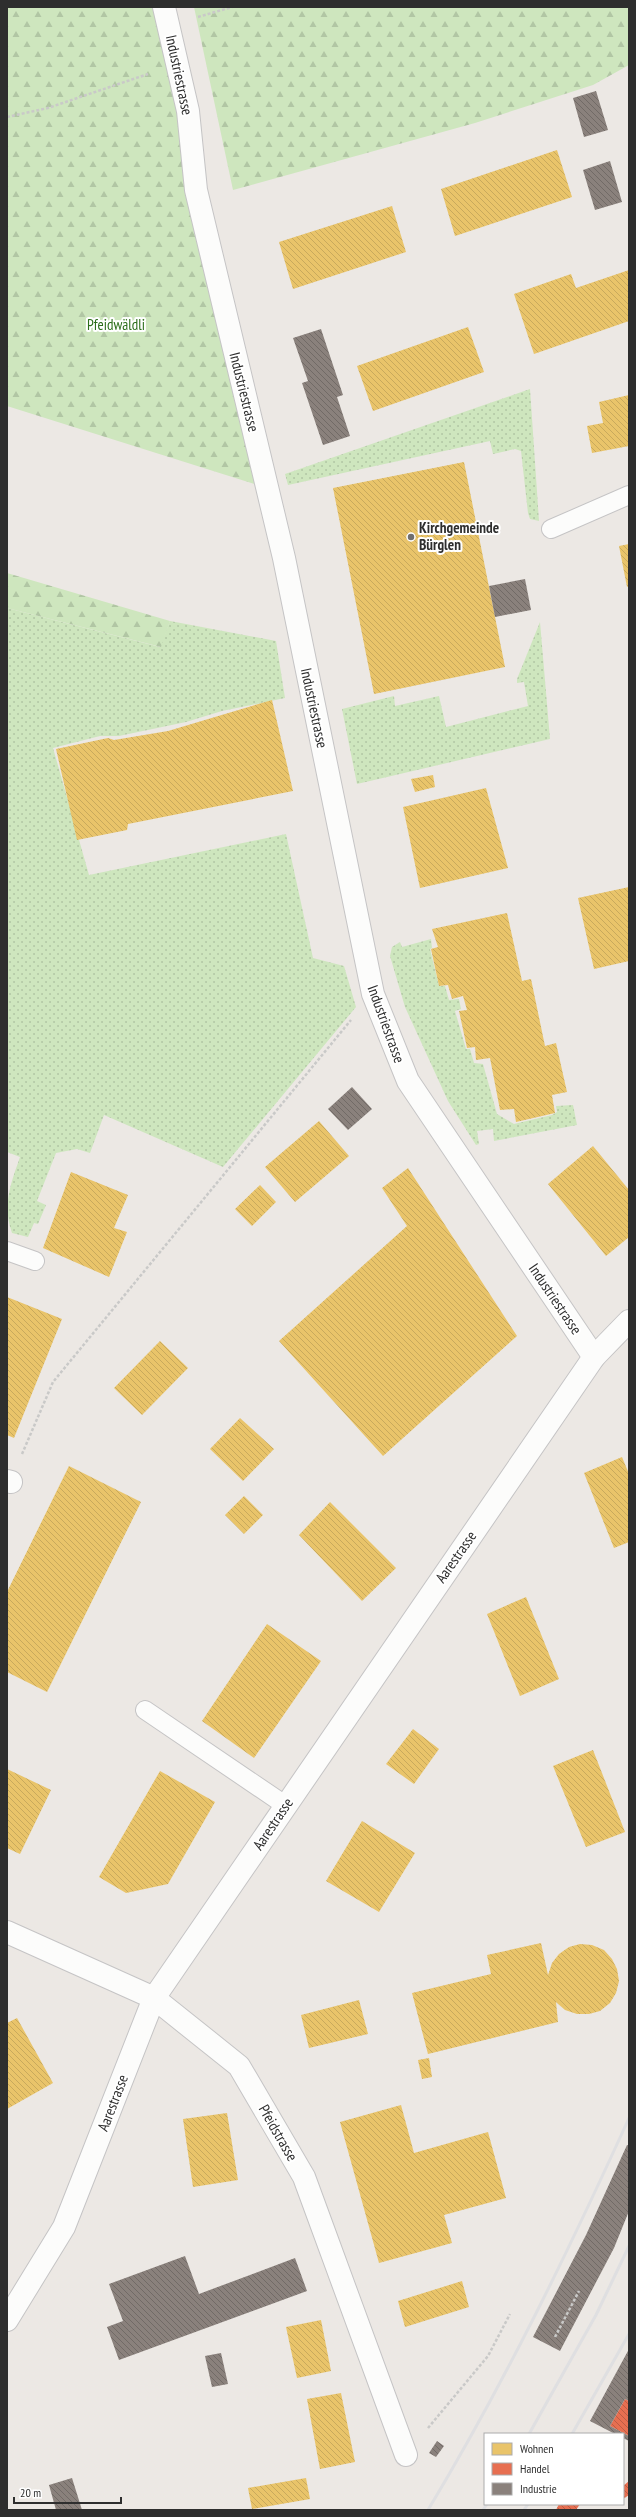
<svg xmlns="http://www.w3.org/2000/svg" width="636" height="2517" viewBox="0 0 636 2517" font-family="'PT Sans Narrow',sans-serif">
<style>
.grass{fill:url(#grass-dots)}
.forest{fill:url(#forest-firs)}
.homes{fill:url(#homes-back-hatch)}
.shops{fill:url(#shops-back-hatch)}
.industry{fill:url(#industry-back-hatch)}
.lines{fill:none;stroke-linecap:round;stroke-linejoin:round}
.lane-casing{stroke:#c5c4c5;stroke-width:20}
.street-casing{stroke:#c5c4c5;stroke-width:24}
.path{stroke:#c9c9c8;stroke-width:2.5;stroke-dasharray:3 2;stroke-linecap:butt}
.lane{stroke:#fcfcfb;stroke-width:18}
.street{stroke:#fcfcfb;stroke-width:22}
.rail{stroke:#dfdfe1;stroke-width:3}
.poi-dot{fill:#706f6e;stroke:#fff;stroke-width:1.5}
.labels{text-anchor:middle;stroke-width:4;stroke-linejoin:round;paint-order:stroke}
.street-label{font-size:15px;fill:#2e2e2e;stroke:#fff}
.park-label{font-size:15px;fill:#2c6e1b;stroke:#fff}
.poi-label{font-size:15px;font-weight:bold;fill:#2e2e2e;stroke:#fff;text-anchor:start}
</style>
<defs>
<pattern id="grass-dots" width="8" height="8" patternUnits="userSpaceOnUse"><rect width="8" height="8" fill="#cee6be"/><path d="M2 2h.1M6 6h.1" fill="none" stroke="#b1c6a4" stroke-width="1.8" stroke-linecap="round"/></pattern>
<pattern id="forest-firs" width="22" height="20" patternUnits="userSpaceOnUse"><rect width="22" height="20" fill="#cee6be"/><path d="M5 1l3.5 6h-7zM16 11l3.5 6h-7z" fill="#b1c6a4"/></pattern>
<pattern id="homes-back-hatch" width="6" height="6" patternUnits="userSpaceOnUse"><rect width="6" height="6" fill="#e9c46a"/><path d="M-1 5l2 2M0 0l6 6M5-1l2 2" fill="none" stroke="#c8a95c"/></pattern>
<pattern id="shops-back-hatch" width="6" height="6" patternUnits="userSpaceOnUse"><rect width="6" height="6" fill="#e76f51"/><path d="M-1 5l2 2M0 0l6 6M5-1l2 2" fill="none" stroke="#bc5c44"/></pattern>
<pattern id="industry-back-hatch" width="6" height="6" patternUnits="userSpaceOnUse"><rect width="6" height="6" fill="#8a817c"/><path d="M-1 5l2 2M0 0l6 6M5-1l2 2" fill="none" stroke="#716a66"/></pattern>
</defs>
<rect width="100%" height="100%" fill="#ece8e4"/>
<g class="grass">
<polygon points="530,389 539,521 530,519 528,513 521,451 515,449 493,454 490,441 288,485 285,474"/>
<path d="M7,608l153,39 10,-26 106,20 9,57 -63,13 -36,11 -67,14h-19l-47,12 36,127 197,-41 27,124 31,8 12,41 -133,160 -119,-52 -14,38 -13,-4 -21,4 -19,48 9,4 -8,19 -4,-1 -6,14 -16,-4c-10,-28 -1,-50 8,-76l-13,-5z"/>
<polygon points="540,622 550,739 357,784 342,709 394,696 395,706 439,696 446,727 528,706 524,682 517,683 517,679"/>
<polygon points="431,939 432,948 430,949 439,986 445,986 449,1000 459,999 461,1009 455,1011 466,1049 470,1049 474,1063 483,1064 497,1114 514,1124 552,1115 557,1112 556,1106 573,1105 577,1125 494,1141 493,1129 477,1131 479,1144 476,1145 448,1101 405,1007 390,956 392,947 400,942 402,947"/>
</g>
<g class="forest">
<polygon points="7,7 164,7 267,488 7,406"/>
<polygon points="194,7 629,7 629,65 593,85 475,123 233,190"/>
<polygon points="7,573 170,621 161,647 7,608"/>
</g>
<g class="homes">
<polygon points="557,150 572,197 455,236 441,189"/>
<polygon points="392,206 406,252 293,289 279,242"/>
<polygon points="629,270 629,321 534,354 514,294 571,274 576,288"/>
<polygon points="468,327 484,372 373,411 357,366"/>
<polygon points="629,395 629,446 592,453 587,426 603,423 599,402"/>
<polygon points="464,462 505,667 374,694 333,488"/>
<polygon points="629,544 629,586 627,587 619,546"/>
<polygon points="272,700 293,791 128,824 127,830 77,840 56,749 108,738 114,740 168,731"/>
<polygon points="433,775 435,787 415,792 411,779"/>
<polygon points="486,788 508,868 420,888 403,807"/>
<polygon points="629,887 629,961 594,969 578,898"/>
<polygon points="507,913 522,981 531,979 545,1046 556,1043 567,1092 552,1095 555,1113 516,1122 514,1109 500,1110 490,1058 476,1060 475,1047 467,1048 459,1011 467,1010 463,996 452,999 448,985 439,986 431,949 438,947 432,929"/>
<polygon points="319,1121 349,1156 295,1202 265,1167"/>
<polygon points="593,1146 629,1190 629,1237 606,1256 548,1184"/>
<polygon points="408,1168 517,1336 383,1456 279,1341 407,1226 382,1188"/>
<polygon points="71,1172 128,1195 114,1228 127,1232 109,1277 43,1248"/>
<polygon points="260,1185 276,1202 252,1226 235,1209"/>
<polygon points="7,1297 62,1319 14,1438 7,1435"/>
<polygon points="160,1341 188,1368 142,1415 114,1388"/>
<polygon points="240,1418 274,1449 243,1481 210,1449"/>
<polygon points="622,1457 629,1474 629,1542 614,1548 584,1473"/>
<polygon points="69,1466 141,1502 47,1692 7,1672 7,1592"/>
<polygon points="244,1496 263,1515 244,1534 225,1515"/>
<polygon points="330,1502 396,1568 362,1601 299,1535"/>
<polygon points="526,1597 559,1679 520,1696 487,1614"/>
<polygon points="267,1624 321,1661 254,1758 202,1721"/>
<polygon points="413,1729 439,1749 414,1784 386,1764"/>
<polygon points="593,1750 625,1832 586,1847 553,1766"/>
<polygon points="7,1769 51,1790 20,1854 7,1848"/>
<polygon points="160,1771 215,1802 168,1884 126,1893 99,1877"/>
<polygon points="362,1821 415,1853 379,1912 326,1881"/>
<polygon points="541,1943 548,1975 552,1963 559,1954 569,1947 580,1944 592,1945 604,1950 612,1959 617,1969 619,1981 616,1993 610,2003 600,2011 589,2014 577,2014 565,2010 556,2002 558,2022 428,2054 412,1993 491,1974 487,1955"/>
<polygon points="359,2000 368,2034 309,2048 301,2015"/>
<polygon points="17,2018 53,2083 7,2109 7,2023"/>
<polygon points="429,2058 432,2077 422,2079 418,2060"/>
<polygon points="401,2105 414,2153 488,2132 506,2198 444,2215 452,2243 379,2263 340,2122"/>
<polygon points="227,2113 238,2180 193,2187 183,2119"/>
<polygon points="462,2281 469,2307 405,2327 398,2301"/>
<polygon points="321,2320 331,2371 297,2378 286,2327"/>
<polygon points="341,2393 355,2462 320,2469 307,2399"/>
<polygon points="306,2478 310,2499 252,2509 248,2488"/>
</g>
<g class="shops">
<polygon points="625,2399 629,2401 629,2436 610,2426"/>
<polygon points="629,2481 629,2495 623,2499 623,2486"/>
<polygon points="559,2504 580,2504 576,2510 556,2510"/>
</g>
<g class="industry">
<polygon points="596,91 608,130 584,137 573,98"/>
<polygon points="610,161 622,202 595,210 583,170"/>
<polygon points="321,329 343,395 337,397 350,436 323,445 302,383 308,381 293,338"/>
<polygon points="525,579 531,610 495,617 489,586"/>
<polygon points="352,1087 372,1109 348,1130 328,1109"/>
<polygon points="627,2145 629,2146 629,2211 614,2248 560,2351 533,2337 586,2235"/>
<polygon points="185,2256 199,2294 295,2258 307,2291 119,2360 107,2327 123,2321 109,2284"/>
<polygon points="629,2349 629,2401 625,2399 610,2426 629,2436 629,2441 623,2438 623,2434 615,2434 590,2421"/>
<polygon points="221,2353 228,2384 212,2387 205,2356"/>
<polygon points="437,2441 444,2446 436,2457 429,2453"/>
<polygon points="72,2478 82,2510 56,2510 49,2485"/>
</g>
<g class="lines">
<defs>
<g id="lane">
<polyline points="551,529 629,495"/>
<polyline points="7,1251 35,1261"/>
<polyline points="145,1710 285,1805"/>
</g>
<g id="street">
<polyline points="164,7 188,111 196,190 284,558 373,994 408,1081 594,1357"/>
<polyline points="7,1481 11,1482"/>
<polyline points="7,1932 154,1998 239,2066 304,2177 406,2455"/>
<polyline points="7,2320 64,2227 154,1998 594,1357 629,1321"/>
</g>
</defs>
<use href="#lane" class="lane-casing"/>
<use href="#street" class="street-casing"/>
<g class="path">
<polyline points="198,17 232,7"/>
<polyline points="7,117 48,108 148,74"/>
<polyline points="22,1454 53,1382 351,1020"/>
<polyline points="555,2337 579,2291"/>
<polyline points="428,2428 488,2356 510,2314"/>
</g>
<use href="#lane" class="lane"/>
<use href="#street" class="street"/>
<g class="rail">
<polyline points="529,2434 596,2315 629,2246"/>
<polyline points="572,2434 629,2334"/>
<path d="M428,2510c76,-126 140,-258 201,-392"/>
<polyline points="483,2510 487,2504"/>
<polyline points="524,2510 528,2504"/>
</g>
</g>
<circle class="poi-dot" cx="411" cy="537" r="4"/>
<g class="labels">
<g class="street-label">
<text transform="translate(179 75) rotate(78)" y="5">Industriestrasse</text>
<text transform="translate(244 392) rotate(76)" y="5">Industriestrasse</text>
<text transform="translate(314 708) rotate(78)" y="5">Industriestrasse</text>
<text transform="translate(386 1024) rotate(70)" y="5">Industriestrasse</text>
<text transform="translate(555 1299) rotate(56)" y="5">Industriestrasse</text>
<text transform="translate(456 1557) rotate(-55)" y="5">Aarestrasse</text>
<text transform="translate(273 1824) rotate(-56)" y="5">Aarestrasse</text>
<text transform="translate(113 2103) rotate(-69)" y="5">Aarestrasse</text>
<text transform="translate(278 2133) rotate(60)" y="5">Pfeidstrasse</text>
</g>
<g class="park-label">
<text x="116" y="330">Pfeidwäldli</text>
</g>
<g class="poi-label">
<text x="419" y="533">Kirchgemeinde<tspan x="419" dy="17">Bürglen</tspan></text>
</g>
</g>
<rect width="636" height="2517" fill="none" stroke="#2e2e2e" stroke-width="16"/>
<rect x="484" y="2433" width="140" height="72" fill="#ffffff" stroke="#ababab"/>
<rect x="492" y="2443" width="20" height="12" fill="#e9c46a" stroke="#ababab"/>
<text x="520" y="2453" font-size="12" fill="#2e2e2e">Wohnen</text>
<rect x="492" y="2463" width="20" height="12" fill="#e76f51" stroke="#ababab"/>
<text x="520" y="2473" font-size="12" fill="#2e2e2e">Handel</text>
<rect x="492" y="2483" width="20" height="12" fill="#8a817c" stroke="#ababab"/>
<text x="520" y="2493" font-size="12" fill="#2e2e2e">Industrie</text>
<path d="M14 2497v6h107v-6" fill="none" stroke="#2e2e2e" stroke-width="2"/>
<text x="20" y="2497" font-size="12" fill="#2e2e2e" stroke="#ffffff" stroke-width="3" paint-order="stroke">20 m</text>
</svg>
